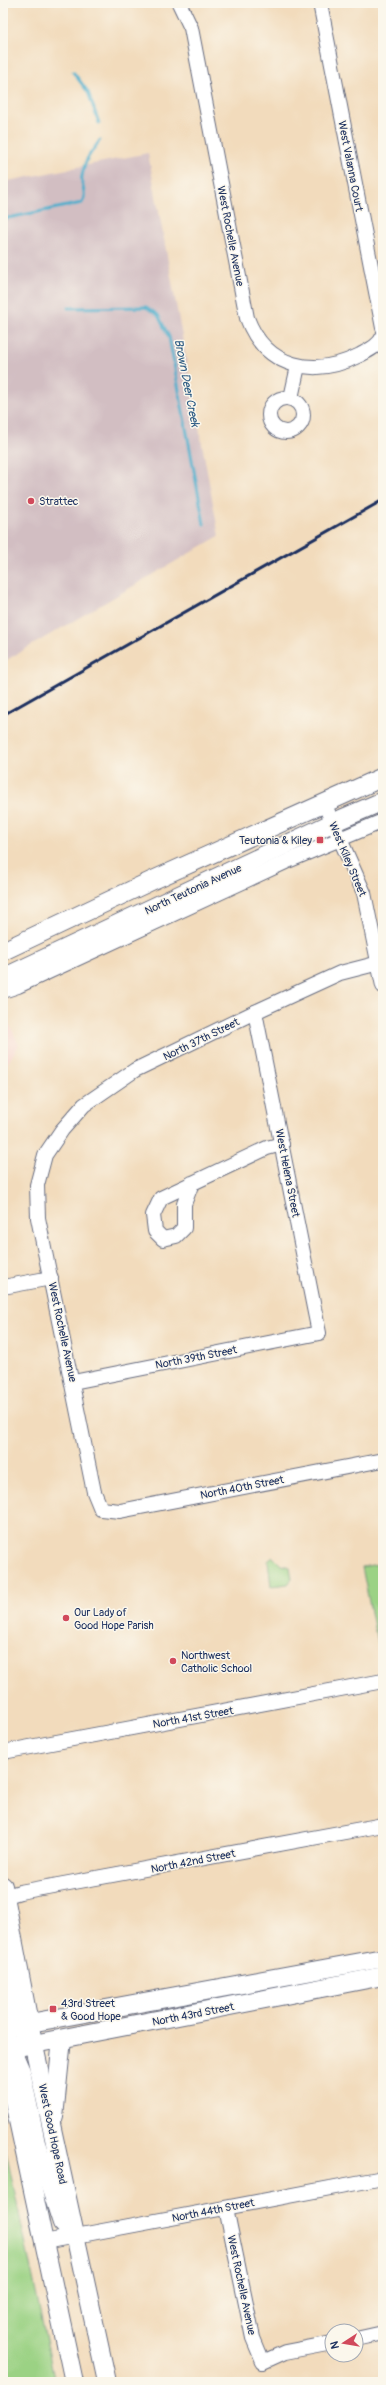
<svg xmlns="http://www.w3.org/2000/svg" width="386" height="2385" viewBox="0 0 386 2385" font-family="Pangolin,sans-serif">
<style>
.built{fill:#f7d0ca}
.industrial{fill:#d2bec2}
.green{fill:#9bd284;stroke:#5b8071}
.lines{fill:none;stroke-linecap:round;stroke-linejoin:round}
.stream{stroke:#4daecc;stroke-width:3}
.minor-casing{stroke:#666b7f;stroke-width:16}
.major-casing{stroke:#666b7f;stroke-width:20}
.minor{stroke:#fff;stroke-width:14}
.major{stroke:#fff;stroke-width:18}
.rail{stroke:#1b2f5e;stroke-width:3}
.poi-dot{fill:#d1495b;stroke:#fbf7ec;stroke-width:1.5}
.labels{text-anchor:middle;stroke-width:3;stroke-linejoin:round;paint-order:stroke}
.street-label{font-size:11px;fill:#1b2f5e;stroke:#fbf7ec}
.poi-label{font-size:11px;fill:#1b2f5e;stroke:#fbf7ec;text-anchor:start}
.water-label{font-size:12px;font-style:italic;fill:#2c5b84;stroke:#fbf7ec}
</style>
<rect width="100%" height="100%" fill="#fbf7ec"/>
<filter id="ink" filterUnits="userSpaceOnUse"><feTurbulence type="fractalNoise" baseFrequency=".025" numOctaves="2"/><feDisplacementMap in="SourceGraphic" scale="8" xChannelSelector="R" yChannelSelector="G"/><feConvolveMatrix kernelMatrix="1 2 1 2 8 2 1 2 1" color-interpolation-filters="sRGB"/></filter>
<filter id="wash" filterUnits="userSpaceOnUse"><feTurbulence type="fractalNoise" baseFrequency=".012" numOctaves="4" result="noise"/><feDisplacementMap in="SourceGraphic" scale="16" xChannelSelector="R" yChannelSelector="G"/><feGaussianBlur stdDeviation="0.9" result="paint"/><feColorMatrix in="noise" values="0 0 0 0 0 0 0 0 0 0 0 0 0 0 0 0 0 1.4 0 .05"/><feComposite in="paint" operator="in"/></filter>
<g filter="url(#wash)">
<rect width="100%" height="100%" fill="#f2dbbc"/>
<polygon class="built" points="3,1010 19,1045 3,1070"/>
<polygon class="industrial" points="148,153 219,536 3,662 3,182"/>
<g class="green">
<polygon points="273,1557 281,1565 290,1567 292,1579 288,1584 271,1586 268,1561"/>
<polygon points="383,1563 383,1667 382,1667 362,1567"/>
<polygon points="3,2138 55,2382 3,2382"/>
</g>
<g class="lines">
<g class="stream">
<polyline points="73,72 88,92 99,123"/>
<path d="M3,219l79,-16c6,-10 -2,-18 0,-27 4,-20 8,-21 18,-36"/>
<polyline points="68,308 146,307 158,315 169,337 204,524"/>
</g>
</g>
</g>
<g filter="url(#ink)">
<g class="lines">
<defs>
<g id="minor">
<path d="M179,3l12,25 56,290c19,51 68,60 113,37 9,-5 19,-9 23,-19"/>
<polyline points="320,3 383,328"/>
<circle cx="286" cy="415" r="17"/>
<polyline points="291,398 298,366"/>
<polyline points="324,803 364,893 383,986"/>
<polyline points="383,962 340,973 255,1012 135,1070 84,1105 62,1130 45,1155 37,1185 38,1218 94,1492 101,1509 120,1511 383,1460"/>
<polyline points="3,991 18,986 290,860 383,821"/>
<polyline points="192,1183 184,1204 184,1228 176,1236 163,1239 155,1231 153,1215 161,1198 267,1148 282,1144"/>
<polyline points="3,1287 51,1278"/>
<polyline points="73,1382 319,1333 255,1012"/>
<polyline points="3,1752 383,1681"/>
<polyline points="3,1897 20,1892 383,1825"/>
<polyline points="226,2208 253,2338 263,2362 285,2352 332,2343"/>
<polyline points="44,2242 383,2178"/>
<polyline points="356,2339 383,2333"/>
</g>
<g id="major">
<polyline points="3,951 151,881 383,777"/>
<polyline points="3,978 332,823 383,801"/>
<polyline points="3,1886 29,2023 107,2382"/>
<polyline points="3,1960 15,2017 24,2035"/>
<polyline points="3,2028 383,1958"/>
<polyline points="8,2041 21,2071 36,2143 62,2223 65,2226"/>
<polyline points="3,2050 383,1976"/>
<polyline points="3,2050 74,2382"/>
<polyline points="54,2117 62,2039"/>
</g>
</defs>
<use href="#minor" class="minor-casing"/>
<use href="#major" class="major-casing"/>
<use href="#minor" class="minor"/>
<use href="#major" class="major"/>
<polyline class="rail" points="3,715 383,500"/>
</g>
</g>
<g class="poi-dot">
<circle cx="31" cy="501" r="4"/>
<rect x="316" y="836" width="8" height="8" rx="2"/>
<circle cx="66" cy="1618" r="4"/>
<circle cx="173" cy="1661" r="4"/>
<rect x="49" y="2005" width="8" height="8" rx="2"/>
</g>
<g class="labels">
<g class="street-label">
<text transform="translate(351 166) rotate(79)" y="4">West Valanna Court</text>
<text transform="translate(231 236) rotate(79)" y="4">West Rochelle Avenue</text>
<text transform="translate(348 859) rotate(67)" y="4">West Kiley Street</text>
<text transform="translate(193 889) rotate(-25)" y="4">North Teutonia Avenue</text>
<text transform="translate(201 1039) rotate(-26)" y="4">North 37th Street</text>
<text transform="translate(288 1173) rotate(79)" y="4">West Helena Street</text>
<text transform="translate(63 1332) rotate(78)" y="4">West Rochelle Avenue</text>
<text transform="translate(196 1357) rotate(-11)" y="4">North 39th Street</text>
<text transform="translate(242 1487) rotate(-11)" y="4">North 40th Street</text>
<text transform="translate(193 1717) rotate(-10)" y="4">North 41st Street</text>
<text transform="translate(193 1861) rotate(-11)" y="4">North 42nd Street</text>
<text transform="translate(193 2014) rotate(-11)" y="4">North 43rd Street</text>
<text transform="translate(53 2134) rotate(78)" y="4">West Good Hope Road</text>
<text transform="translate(213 2210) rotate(-11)" y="4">North 44th Street</text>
<text transform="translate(242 2285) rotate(78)" y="4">West Rochelle Avenue</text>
</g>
<g class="poi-label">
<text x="39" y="505">Strattec</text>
<text x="312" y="844" text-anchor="end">Teutonia &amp; Kiley</text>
<text x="74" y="1616">Our Lady of<tspan x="74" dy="13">Good Hope Parish</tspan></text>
<text x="181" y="1659">Northwest<tspan x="181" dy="13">Catholic School</tspan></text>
<text x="61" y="2007">43rd Street<tspan x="61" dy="13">&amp; Good Hope</tspan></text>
</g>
<g class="water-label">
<text transform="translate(187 383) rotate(79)" y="4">Brown Deer Creek</text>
</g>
</g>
<rect width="386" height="2385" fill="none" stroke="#fbf7ec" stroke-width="16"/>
<g transform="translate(344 2343) rotate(258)"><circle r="19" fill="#fbf7ec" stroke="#a1a7b3"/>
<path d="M0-3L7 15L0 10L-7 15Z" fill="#d1495b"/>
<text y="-6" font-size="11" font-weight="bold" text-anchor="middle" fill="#1b2f5e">N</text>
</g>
</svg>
